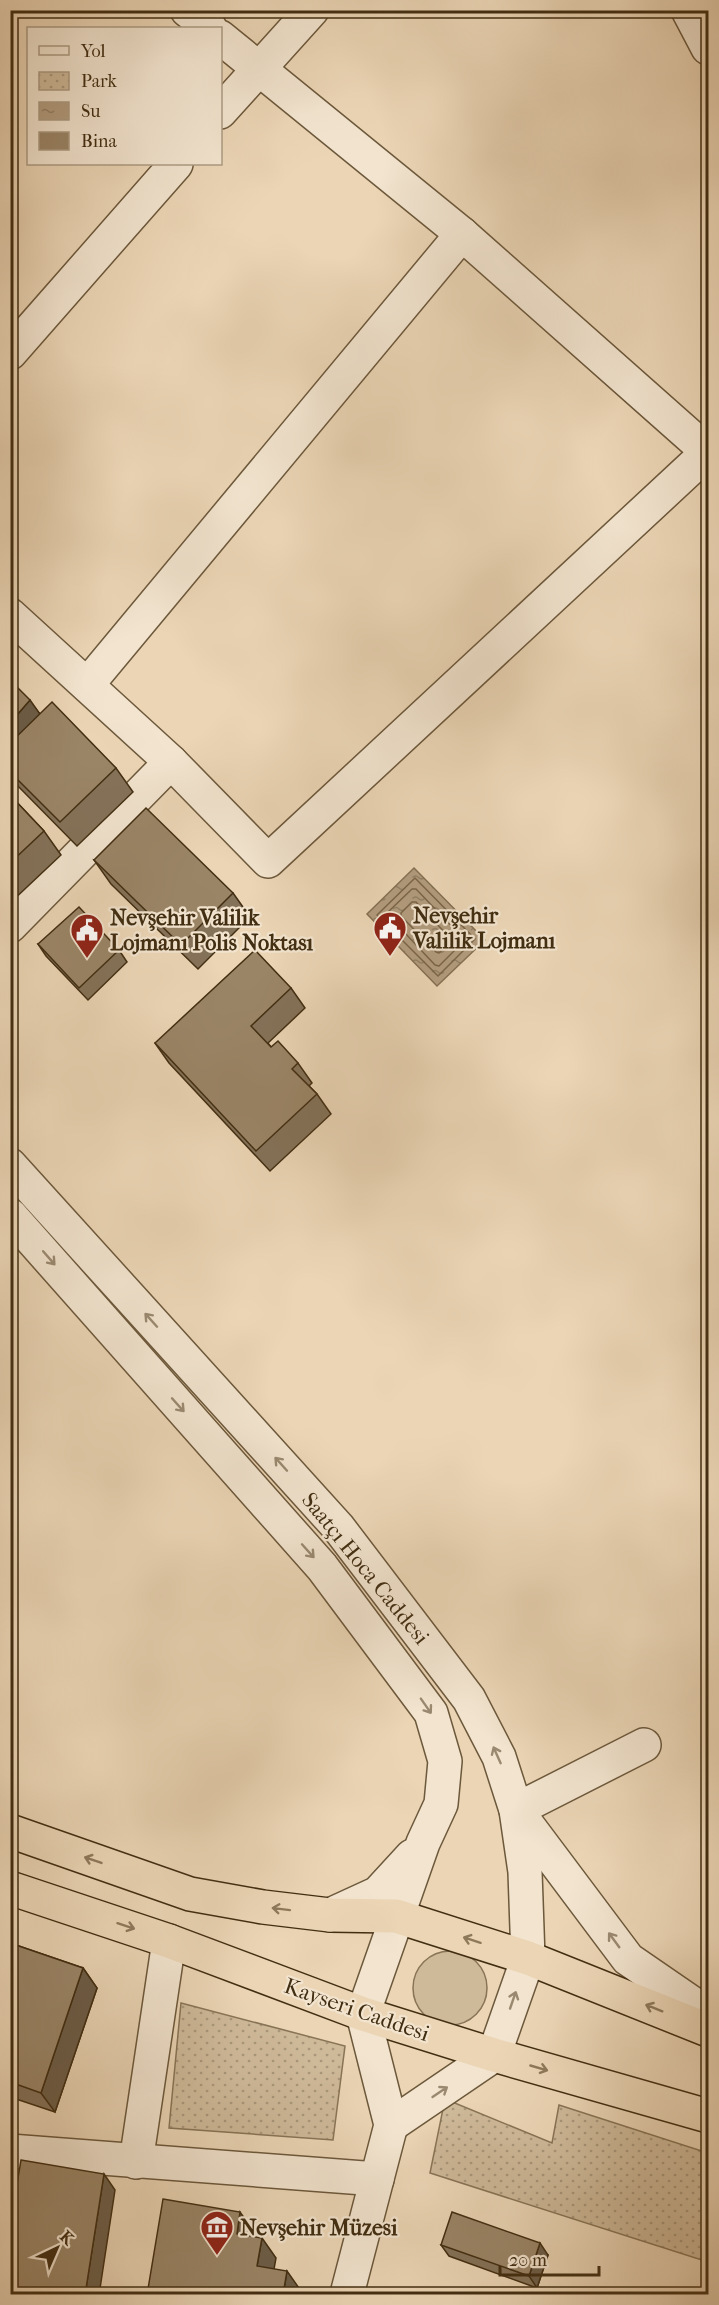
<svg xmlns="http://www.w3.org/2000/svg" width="719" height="2305" viewBox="0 0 719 2305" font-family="'IM FELL French Canon',serif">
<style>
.park{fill:url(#park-dots);stroke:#887456;stroke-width:1.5}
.garden{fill:#ceb999;stroke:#887456;stroke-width:1.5}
.water{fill:url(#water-ripples);stroke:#857053;stroke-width:1.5}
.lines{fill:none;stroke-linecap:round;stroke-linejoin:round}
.shore{stroke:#7a6548;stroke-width:1.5}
.minor-casing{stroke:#6c583b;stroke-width:36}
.highway-casing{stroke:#422e12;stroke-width:36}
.minor{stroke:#f2e4cf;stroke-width:33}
.highway{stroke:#ebd5b5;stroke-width:33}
.wall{fill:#847259;stroke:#422e12;stroke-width:1.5}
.shaded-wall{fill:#6c5d48;stroke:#422e12;stroke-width:1.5}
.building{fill:#9a8567;stroke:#422e12;stroke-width:1.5}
.oneway{stroke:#9a8970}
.oneway2{stroke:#8e795b}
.labels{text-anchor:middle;stroke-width:4.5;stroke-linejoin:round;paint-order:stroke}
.poi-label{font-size:22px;font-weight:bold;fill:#422e12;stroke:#f2e4cf;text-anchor:start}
.street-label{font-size:22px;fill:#422e12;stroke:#f2e4cf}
</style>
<defs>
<pattern id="park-dots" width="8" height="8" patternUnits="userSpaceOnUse" patternTransform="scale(1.5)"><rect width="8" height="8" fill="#ceb999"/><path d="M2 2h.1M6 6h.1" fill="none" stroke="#a9977b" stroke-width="1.8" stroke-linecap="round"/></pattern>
<pattern id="water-ripples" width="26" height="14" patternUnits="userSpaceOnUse" patternTransform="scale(1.5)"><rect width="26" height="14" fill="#b29c7e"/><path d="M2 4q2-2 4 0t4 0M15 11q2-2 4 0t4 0" fill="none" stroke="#928066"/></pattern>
</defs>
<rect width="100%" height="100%" fill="#ebd5b5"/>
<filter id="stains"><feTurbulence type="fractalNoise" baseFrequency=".00333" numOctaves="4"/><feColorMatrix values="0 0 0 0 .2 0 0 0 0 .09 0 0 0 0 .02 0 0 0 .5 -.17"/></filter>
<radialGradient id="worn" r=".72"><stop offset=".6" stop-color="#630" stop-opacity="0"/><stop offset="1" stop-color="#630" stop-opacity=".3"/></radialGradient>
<g class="park">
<polygon points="181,2003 345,2046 333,2140 169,2128"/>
<polygon points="445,2099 552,2143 559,2105 708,2153 708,2262 430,2173"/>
</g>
<circle class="garden" cx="450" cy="1988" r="37"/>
<polygon class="water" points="414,868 485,940 437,986 367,914"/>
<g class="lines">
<g class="shore">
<polygon points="415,878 475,939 438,976 377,915"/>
<polygon points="412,889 416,889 464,939 463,942 439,966 435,965 388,915 388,912"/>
<polygon points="412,902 416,902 451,939 451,942 439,953 436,952 401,916 401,913"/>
</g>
<defs>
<g id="minor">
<polyline points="187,10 210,28"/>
<polyline points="688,10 708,48"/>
<polyline points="220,37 462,234 708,452"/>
<polyline points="220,112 312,10"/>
<polyline points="10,353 176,164"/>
<polyline points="10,615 171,762 268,861 708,452"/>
<polyline points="87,685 462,234"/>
<polyline points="10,926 171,762"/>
<polyline points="10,1165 338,1527 469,1699 499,1757 516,1810 525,1872 528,1958 494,2055 391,2125"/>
<polyline points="10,1215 322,1567 431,1713 445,1761 441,1804 423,1843 363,2014 391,2125 347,2294"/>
<polyline points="516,1810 644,1745"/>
<polyline points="517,1811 628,1959 708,2014"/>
<polyline points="330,1915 378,1893 412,1856"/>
<polyline points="10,2151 377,2179"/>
<polyline points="136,2162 169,1941"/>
</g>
<g id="highway">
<polyline points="10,1831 190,1894 263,1907 330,1915 396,1916 528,1958 708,2030"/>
<polyline points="10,1888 169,1941 363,2014 494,2055 708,2116"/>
</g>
</defs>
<use href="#minor" class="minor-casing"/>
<use href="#highway" class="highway-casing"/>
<use href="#minor" class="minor"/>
<use href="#highway" class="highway"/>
</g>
<g class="wall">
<polygon points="10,680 40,714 116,768 133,792 77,846 10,778"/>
<polygon points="10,795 44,831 61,855 10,903"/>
<polygon points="94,860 233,893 250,917 198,969 111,884"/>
<polygon points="38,944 119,950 127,962 88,1000 46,956"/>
<polygon points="291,988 305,1008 268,1043 271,1047 298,1063 312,1083 309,1086 317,1094 331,1114 270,1171 169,1063 155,1043"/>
<polygon points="10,1943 83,1968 97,1988 55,2112 10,2097"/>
<polygon points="441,2245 548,2255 537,2288 449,2256"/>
</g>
<g class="shaded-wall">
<polygon points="30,700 47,724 10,768 10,723"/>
<polygon points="83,1968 97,1988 55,2112 41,2093"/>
<polygon points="104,2174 115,2190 99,2295 85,2295"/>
<polygon points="240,2212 254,2232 251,2254 237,2234"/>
<polygon points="262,2238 276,2258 271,2286 257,2266"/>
<polygon points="540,2243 548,2255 537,2288 529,2276"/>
<polygon points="287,2271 301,2291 300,2295 283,2295"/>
</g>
<g class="building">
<polygon points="10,680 30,700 10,723"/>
<polygon points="52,702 116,768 60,822 10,772 10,743"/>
<polygon points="10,795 44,831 10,863"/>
<polygon points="146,808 233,893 181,945 94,860"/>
<polygon points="79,907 119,950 79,988 38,944"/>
<polygon points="255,950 291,988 251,1026 271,1047 278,1041 298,1063 292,1069 317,1094 256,1151 155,1043"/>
<polygon points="10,1943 83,1968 41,2093 10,2082"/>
<polygon points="21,2160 104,2174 85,2295 10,2295 10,2225"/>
<polygon points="163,2199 240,2212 237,2234 262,2238 257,2266 287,2271 283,2295 147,2295"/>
<polygon points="452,2212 540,2243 529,2276 441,2245"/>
</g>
<defs><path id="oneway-shaft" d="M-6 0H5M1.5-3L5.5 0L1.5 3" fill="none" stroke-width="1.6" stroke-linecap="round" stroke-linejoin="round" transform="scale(1.5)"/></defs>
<g class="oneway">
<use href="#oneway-shaft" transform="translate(49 1258) rotate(49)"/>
<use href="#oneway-shaft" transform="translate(151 1320) rotate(-132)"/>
<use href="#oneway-shaft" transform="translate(178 1405) rotate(48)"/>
<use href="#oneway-shaft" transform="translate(281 1464) rotate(-132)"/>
<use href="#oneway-shaft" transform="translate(308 1551) rotate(48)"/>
<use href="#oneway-shaft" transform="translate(426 1706) rotate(55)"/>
<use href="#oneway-shaft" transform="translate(497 1755) rotate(-114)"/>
<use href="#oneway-shaft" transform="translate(614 1940) rotate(-126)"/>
<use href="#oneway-shaft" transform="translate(513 2000) rotate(-71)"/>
<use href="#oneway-shaft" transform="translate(440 2092) rotate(-34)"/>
</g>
<g class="oneway2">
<use href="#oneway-shaft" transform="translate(93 1860) rotate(-161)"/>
<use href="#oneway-shaft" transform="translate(281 1909) rotate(-173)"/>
<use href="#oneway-shaft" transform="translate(126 1926) rotate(18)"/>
<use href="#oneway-shaft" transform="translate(472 1940) rotate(-162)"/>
<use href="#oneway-shaft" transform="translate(654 2008) rotate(-158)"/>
<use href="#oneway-shaft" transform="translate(539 2068) rotate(16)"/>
</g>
<defs>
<symbol id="civic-pin" viewBox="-11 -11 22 30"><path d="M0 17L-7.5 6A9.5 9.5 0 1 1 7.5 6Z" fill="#8f2418" stroke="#f2e4cf"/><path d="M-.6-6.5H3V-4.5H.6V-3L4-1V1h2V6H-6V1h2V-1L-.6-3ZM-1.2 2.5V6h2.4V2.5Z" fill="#fff"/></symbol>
<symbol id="museum-pin" viewBox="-11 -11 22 30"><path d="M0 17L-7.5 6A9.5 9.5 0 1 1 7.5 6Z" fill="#8f2418" stroke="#f2e4cf"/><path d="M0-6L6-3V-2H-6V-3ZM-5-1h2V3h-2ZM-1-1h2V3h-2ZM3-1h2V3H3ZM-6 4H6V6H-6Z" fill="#fff"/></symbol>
</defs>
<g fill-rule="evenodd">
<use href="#civic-pin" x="371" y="909" width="38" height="52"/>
<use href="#civic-pin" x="68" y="911" width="38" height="52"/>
<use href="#museum-pin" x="198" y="2208" width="38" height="52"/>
</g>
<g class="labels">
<g class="poi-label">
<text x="413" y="923">Nevşehir<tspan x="413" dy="25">Valilik Lojmanı</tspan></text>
<text x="110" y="925">Nevşehir Valilik<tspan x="110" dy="25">Lojmanı Polis Noktası</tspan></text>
<text x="240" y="2235">Nevşehir Müzesi</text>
</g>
<g class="street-label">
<text transform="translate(366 1568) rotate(51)" y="8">Saatçı Hoca Caddesi</text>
<text transform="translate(357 2009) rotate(19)" y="8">Kayseri Caddesi</text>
</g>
</g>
<rect width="719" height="2305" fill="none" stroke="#ebd5b5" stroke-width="36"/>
<rect x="12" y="12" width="695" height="2281" fill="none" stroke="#422e12" stroke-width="3"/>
<rect x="18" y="18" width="683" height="2269" fill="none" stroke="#422e12" stroke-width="1.5"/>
<rect x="27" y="27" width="195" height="138" fill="#f2e4cf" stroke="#ac9b83" stroke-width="1.5"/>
<rect x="39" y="46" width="30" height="9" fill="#f2e4cf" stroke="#ac9b83" stroke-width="1.5"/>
<text x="81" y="57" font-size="18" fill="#422e12">Yol</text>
<rect x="39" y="72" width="30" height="18" fill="url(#park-dots)" stroke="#ac9b83" stroke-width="1.5"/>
<text x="81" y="87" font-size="18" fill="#422e12">Park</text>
<rect x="39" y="102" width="30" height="18" fill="url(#water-ripples)" stroke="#ac9b83" stroke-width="1.5"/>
<text x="81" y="117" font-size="18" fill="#422e12">Su</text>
<rect x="39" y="132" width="30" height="18" fill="#9a8567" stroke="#ac9b83" stroke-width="1.5"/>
<text x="81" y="147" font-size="18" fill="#422e12">Bina</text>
<g transform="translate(57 2248) rotate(44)" stroke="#f2e4cf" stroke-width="4.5" paint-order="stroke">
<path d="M0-4.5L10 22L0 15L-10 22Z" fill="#422e12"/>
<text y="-9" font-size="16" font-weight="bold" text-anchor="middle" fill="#422e12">K</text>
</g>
<path d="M500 2266v9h99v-9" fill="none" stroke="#422e12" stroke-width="3"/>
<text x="509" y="2266" font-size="18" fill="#422e12" stroke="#f2e4cf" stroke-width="4.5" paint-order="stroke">20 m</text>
<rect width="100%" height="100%" filter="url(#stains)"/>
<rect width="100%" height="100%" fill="url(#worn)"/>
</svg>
